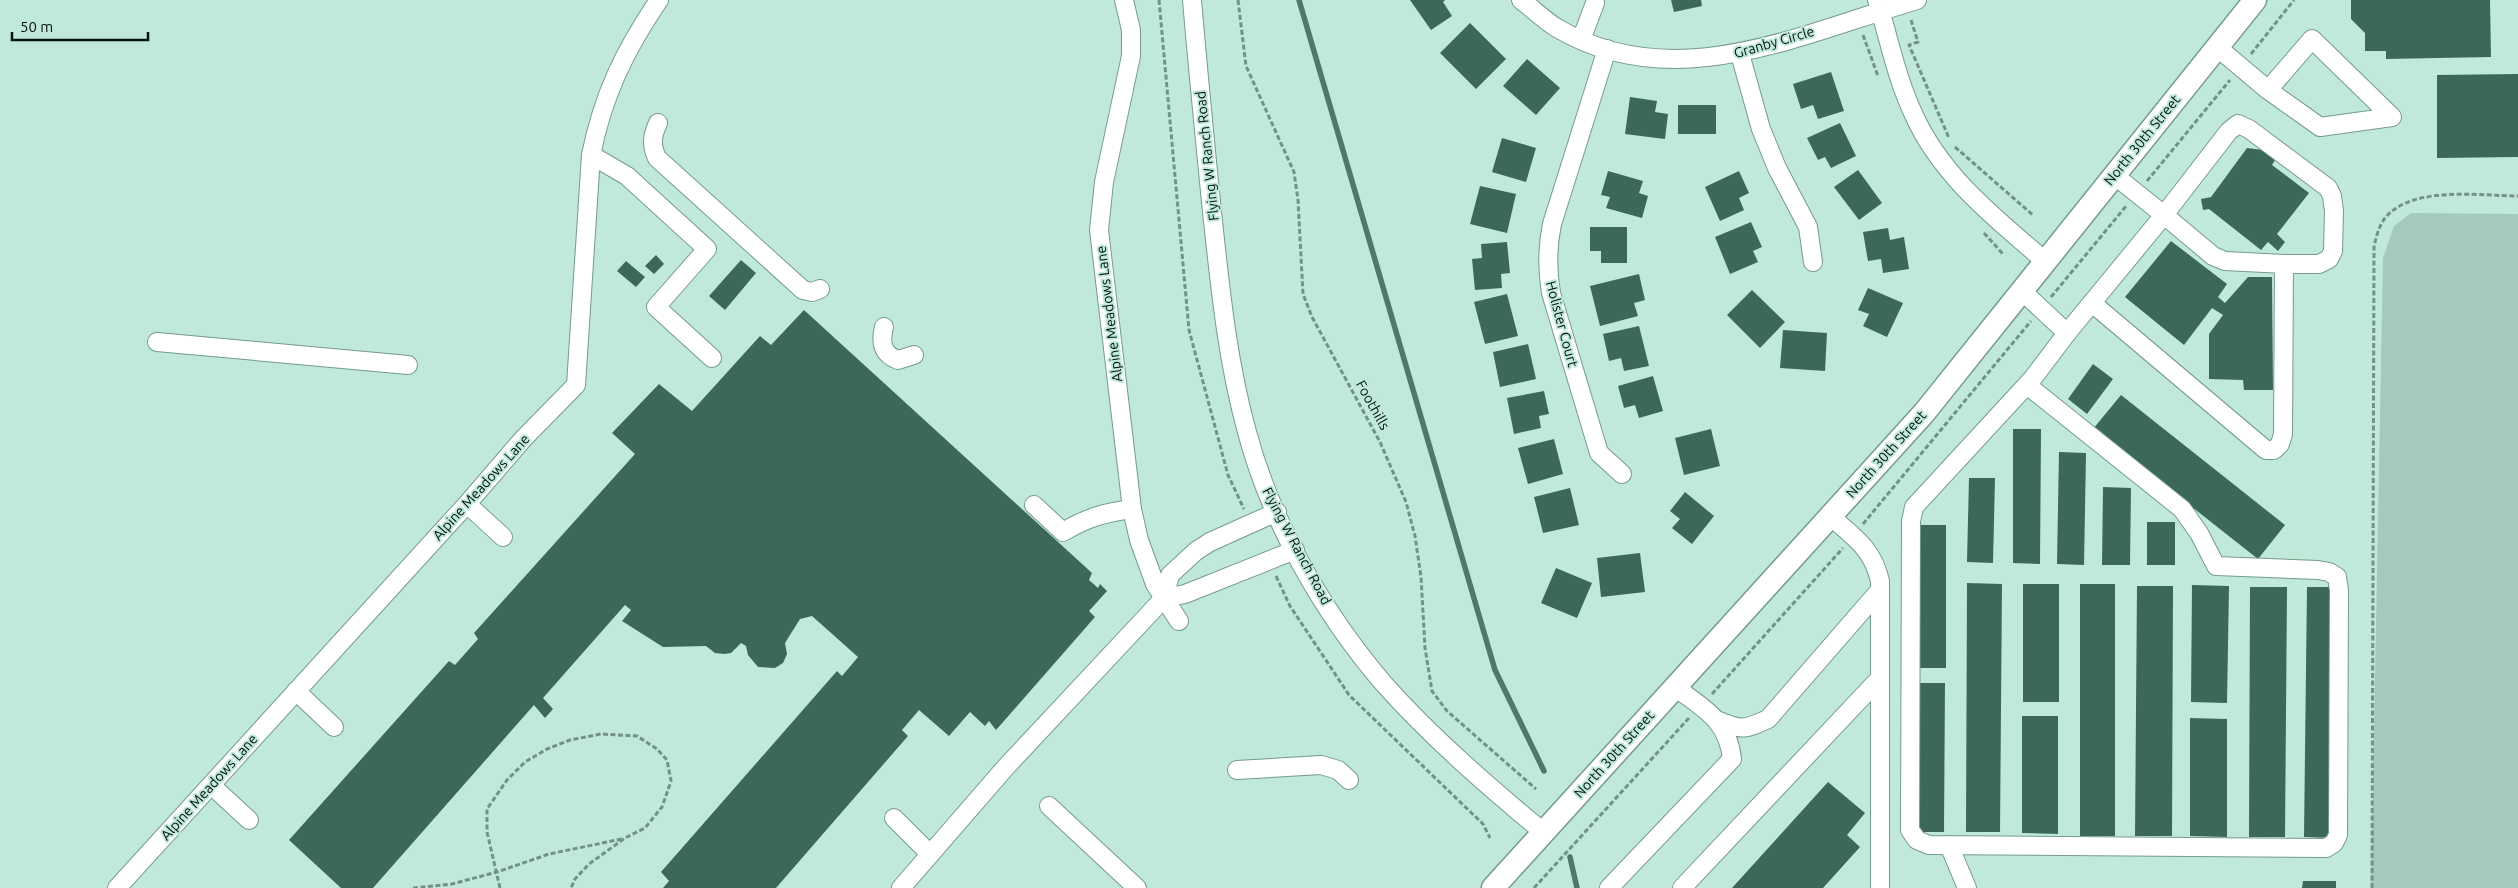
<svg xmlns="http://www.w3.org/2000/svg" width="2518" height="888" viewBox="0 0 2518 888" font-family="Ubuntu,sans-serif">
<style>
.green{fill:#a5cabb}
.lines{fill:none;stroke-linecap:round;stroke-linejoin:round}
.stream{stroke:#527769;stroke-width:5.5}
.building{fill:#3b6858}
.minor-casing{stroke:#759b8c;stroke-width:20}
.major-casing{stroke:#759b8c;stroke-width:25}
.path{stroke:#739186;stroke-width:3;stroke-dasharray:5 2.5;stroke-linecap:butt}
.minor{stroke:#fff;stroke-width:18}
.major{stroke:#fff;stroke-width:22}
.labels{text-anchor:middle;stroke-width:4;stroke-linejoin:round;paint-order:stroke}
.street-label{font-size:14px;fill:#04110c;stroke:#c0e9d9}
</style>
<rect width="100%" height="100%" fill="#c0e9d9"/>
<polygon class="green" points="2411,213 2518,214 2518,888 2371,888 2383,258 2394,226"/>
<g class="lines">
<g class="stream">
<polyline points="1299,0 1495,670 1544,771"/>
<polyline points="1570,857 1577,888"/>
</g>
</g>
<g class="building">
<polygon points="1410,0 1445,0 1443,2 1452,16 1431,30"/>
<polygon points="1671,0 1701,0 1702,6 1674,12"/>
<polygon points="2351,0 2490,0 2491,57 2386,59 2386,51 2365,51 2365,33 2351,19"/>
<polygon points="1470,23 1506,59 1476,89 1440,53"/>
<polygon points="1527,59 1560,88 1536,115 1503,86"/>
<polygon points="1831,72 1844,111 1818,119 1813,105 1801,109 1793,84"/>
<polygon points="2518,74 2518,157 2437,158 2437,75"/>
<polygon points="1630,97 1657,101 1655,112 1668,114 1665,139 1625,134"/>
<rect x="1678" y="105" width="38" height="29"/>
<polygon points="1840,123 1856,156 1831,168 1825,157 1818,160 1807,138"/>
<polygon points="1502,138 1536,148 1526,182 1492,172"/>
<polygon points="2247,148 2263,150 2275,160 2272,165 2309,193 2277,234 2285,242 2278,251 2268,242 2261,250 2209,209 2203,210 2201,199 2211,197"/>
<polygon points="1858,170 1882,203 1859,220 1834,187"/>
<polygon points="1608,171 1643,181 1639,193 1648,196 1642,218 1606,208 1610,197 1601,195"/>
<polygon points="1739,171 1749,193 1739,198 1744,210 1720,221 1705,187"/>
<polygon points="1480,186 1516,194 1507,233 1470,224"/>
<polygon points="1751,222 1762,247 1753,251 1758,262 1730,274 1715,237"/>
<polygon points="1590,227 1627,227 1627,263 1601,263 1601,251 1590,251"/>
<polygon points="1888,228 1890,240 1904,237 1909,269 1883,273 1881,259 1868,261 1863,232"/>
<polygon points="2171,241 2227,284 2218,297 2225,303 2248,277 2272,277 2273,390 2244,390 2243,380 2209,379 2209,334 2223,315 2212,308 2184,345 2125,297"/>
<polygon points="1507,242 1510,273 1501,274 1502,288 1475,290 1472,259 1482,258 1481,244"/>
<polygon points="656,255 664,264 654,274 645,266"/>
<polygon points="741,260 756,273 725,310 709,296"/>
<polygon points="626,261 645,277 636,287 617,271"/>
<polygon points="1639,274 1645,300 1634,303 1638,316 1600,326 1590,286"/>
<polygon points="1868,288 1903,303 1887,337 1863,326 1869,314 1858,310"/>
<polygon points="1752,290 1785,322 1760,348 1727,315"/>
<polygon points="1507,294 1518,336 1485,344 1474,302"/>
<polygon points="804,310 1092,573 1089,580 1098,588 1100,584 1107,591 1089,611 1095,617 996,730 989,721 985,726 970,712 949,736 919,710 902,730 908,736 776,888 663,888 669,881 661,872 837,671 842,676 858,657 812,616 800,619 785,643 787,654 783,663 775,668 758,667 748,655 746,646 741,643 731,653 724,654 715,653 706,646 663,647 622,621 631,610 625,605 543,698 553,709 545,718 534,705 373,888 341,888 289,840 449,661 455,665 478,639 474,633 635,454 612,433 659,384 692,411 760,336 771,345"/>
<polygon points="1639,326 1649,366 1624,371 1621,358 1609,361 1603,334"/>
<polygon points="1783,330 1827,333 1825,371 1780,368"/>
<polygon points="1528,344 1536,379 1500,387 1493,352"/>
<polygon points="2093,364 2113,379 2087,414 2068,399"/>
<polygon points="1653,376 1663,411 1639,418 1635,405 1624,408 1618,386"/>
<polygon points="1544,391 1549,414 1539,416 1541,428 1514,434 1507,398"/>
<polygon points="2121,395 2285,525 2258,559 2093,429"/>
<polygon points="1711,429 1720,466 1684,475 1675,438"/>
<polygon points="2013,429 2041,429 2040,564 2013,563"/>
<polygon points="1554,439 1563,474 1528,484 1518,448"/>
<polygon points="2059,452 2086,453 2084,565 2057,564"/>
<polygon points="1969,478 1995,478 1993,563 1967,562"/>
<polygon points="2103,487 2131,488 2130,565 2102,565"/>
<polygon points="1570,488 1579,525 1543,533 1534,497"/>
<polygon points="1685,492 1714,516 1692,544 1672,528 1680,519 1670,511"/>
<rect x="2147" y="522" width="28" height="43"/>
<rect x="1919" y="525" width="27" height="143"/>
<polygon points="1640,553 1645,592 1601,597 1597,558"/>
<polygon points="1556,568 1592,583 1577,618 1541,603"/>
<polygon points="1967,583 2002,584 2000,832 1966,832"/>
<rect x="2023" y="584" width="36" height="118"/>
<rect x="2080" y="584" width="35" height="252"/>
<polygon points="2192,585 2229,586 2227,703 2191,702"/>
<polygon points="2137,586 2173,586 2172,836 2135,836"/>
<polygon points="2250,587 2287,587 2285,837 2249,837"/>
<polygon points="2307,587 2334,587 2332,838 2304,837"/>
<polygon points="1920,683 1945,683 1944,832 1918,832"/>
<polygon points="2022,716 2058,716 2058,834 2022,833"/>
<polygon points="2190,718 2227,719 2227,837 2190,836"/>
<polygon points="1828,782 1865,813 1847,835 1860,847 1823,888 1732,888"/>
<polygon points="2303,881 2336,881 2336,888 2302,888"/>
</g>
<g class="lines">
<defs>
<g id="minor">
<polyline points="1124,0 1131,30 1131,56 1104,182 1099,230 1132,509 1139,540 1155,584 1179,621"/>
<path d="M1192,0c6,71 13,141 20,212 8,74 15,148 35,220 24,90 76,181 137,252 48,54 104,102 159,148"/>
<path d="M1521,0c12,9 23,20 36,28 116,69 244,6 360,-28"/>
<path d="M1877,0c12,38 19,77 36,113 27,62 82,105 132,148"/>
<polyline points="1581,40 1595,3"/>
<polyline points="2217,47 2268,90 2320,127 2392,117 2312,39 2268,90"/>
<path d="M1607,49l-55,175c-5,24 -5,45 -1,69l48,160 23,21"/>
<polyline points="1740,54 1761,129 1777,168 1808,227 1813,262"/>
<path d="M658,123c-6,13 -7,22 -1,35l146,132 9,2 8,-3"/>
<polyline points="591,155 627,176 707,249 656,307 712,358"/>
<polyline points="2022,291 2067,333"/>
<polyline points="2092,303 2266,450 2274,450 2280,444 2283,434 2284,264 2225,261 2213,256 2164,215 2229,131 2238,124 2249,129 2328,188 2332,196 2334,211 2333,251 2329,259 2319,264 2284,264"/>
<path d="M884,327c-4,16 -2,27 14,33l16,-5"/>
<polyline points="157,342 408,365"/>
<polyline points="2027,385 2182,509 2199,533 2216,566 2318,570 2329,572 2337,577 2339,590 2338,835 2334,843 2326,848 1929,845 1917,840 1910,830 1911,521 1914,507 2033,378 2067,333 2164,215 2114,175"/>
<polyline points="467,504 503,537"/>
<path d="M1034,505l29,27c25,-15 41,-19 69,-23"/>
<path d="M1830,516c24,21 43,33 50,65v307"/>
<polyline points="1164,598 1185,594 1295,550"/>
<polyline points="296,691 334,727"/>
<path d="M1719,721c23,10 27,8 49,-2l112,-129"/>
<polyline points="1237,770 1321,765 1338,770 1349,780"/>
<polyline points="211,785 249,820"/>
<polyline points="1049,806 1137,888"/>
<polyline points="894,818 930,854"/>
<polyline points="1949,845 1967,888"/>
<path d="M117,888l350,-384 56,-65 53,-54 15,-230c12,-60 34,-105 68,-155"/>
<polyline points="901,888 1005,768 1164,598 1170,575 1196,551 1210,542 1277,512"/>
<path d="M1609,888l123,-129c-4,-39 -28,-50 -57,-72"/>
<polyline points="1682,888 1880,678"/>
</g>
<polyline id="major" points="1493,888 1924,413 2255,0"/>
</defs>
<use href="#minor" class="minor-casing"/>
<use href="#major" class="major-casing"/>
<g class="path">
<polyline points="1159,0 1189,330 1228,475 1244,509"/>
<polyline points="1238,0 1246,66 1294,172 1298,200 1303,294 1312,317 1380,442 1406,502 1415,536 1421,577 1425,648 1432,691 1447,711 1536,789"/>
<polyline points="1911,20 1918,42 1909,45 1949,138"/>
<polyline points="1863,35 1878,76"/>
<polyline points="2251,54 2294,0"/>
<polyline points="1955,147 2034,216"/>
<polyline points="2147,181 2230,80"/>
<polyline points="1984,233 2003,254"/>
<polyline points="2051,297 2127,205"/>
<polyline points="1863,524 2031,321"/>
<polyline points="1276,576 1290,606 1349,695 1483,824 1490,838"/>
<polyline points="1712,694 1843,548"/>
<polyline points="413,888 452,884 497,872 549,854 622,839"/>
<polyline points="500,888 487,832 487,809 507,780 525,762 547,749 570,740 601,734 637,736 657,749 667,760 671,781 662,807 645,828 625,838 589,864 575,879 571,888"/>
<polyline points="1534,888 1689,718"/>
<path d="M2372,888l2,-641c2,-10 5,-21 11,-29 27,-33 95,-22 133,-22"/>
</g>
<use href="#minor" class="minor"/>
<use href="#major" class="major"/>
</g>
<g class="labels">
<g class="street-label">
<text transform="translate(1774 42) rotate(-16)" y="5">Granby Circle</text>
<text transform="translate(2142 140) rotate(-51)" y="5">North 30th Street</text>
<text transform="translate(1207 156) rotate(-96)" y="5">Flying W Ranch Road</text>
<text transform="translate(1109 314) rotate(-97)" y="5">Alpine Meadows Lane</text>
<text transform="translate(1562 324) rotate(75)" y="5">Holister Court</text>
<text transform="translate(1373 405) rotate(61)" y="5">Foothills</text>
<text transform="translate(1886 454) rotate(-48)" y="5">North 30th Street</text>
<text transform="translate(481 487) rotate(-48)" y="5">Alpine Meadows Lane</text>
<text transform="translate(1297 546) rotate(62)" y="5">Flying W Ranch Road</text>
<text transform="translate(1614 754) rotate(-48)" y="5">North 30th Street</text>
<text transform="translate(209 787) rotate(-48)" y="5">Alpine Meadows Lane</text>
</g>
</g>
<path d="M12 32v8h136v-8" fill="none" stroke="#04110c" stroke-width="2.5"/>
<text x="20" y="32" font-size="15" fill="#04110c" stroke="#c0e9d9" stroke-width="4" paint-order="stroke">50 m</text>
</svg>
